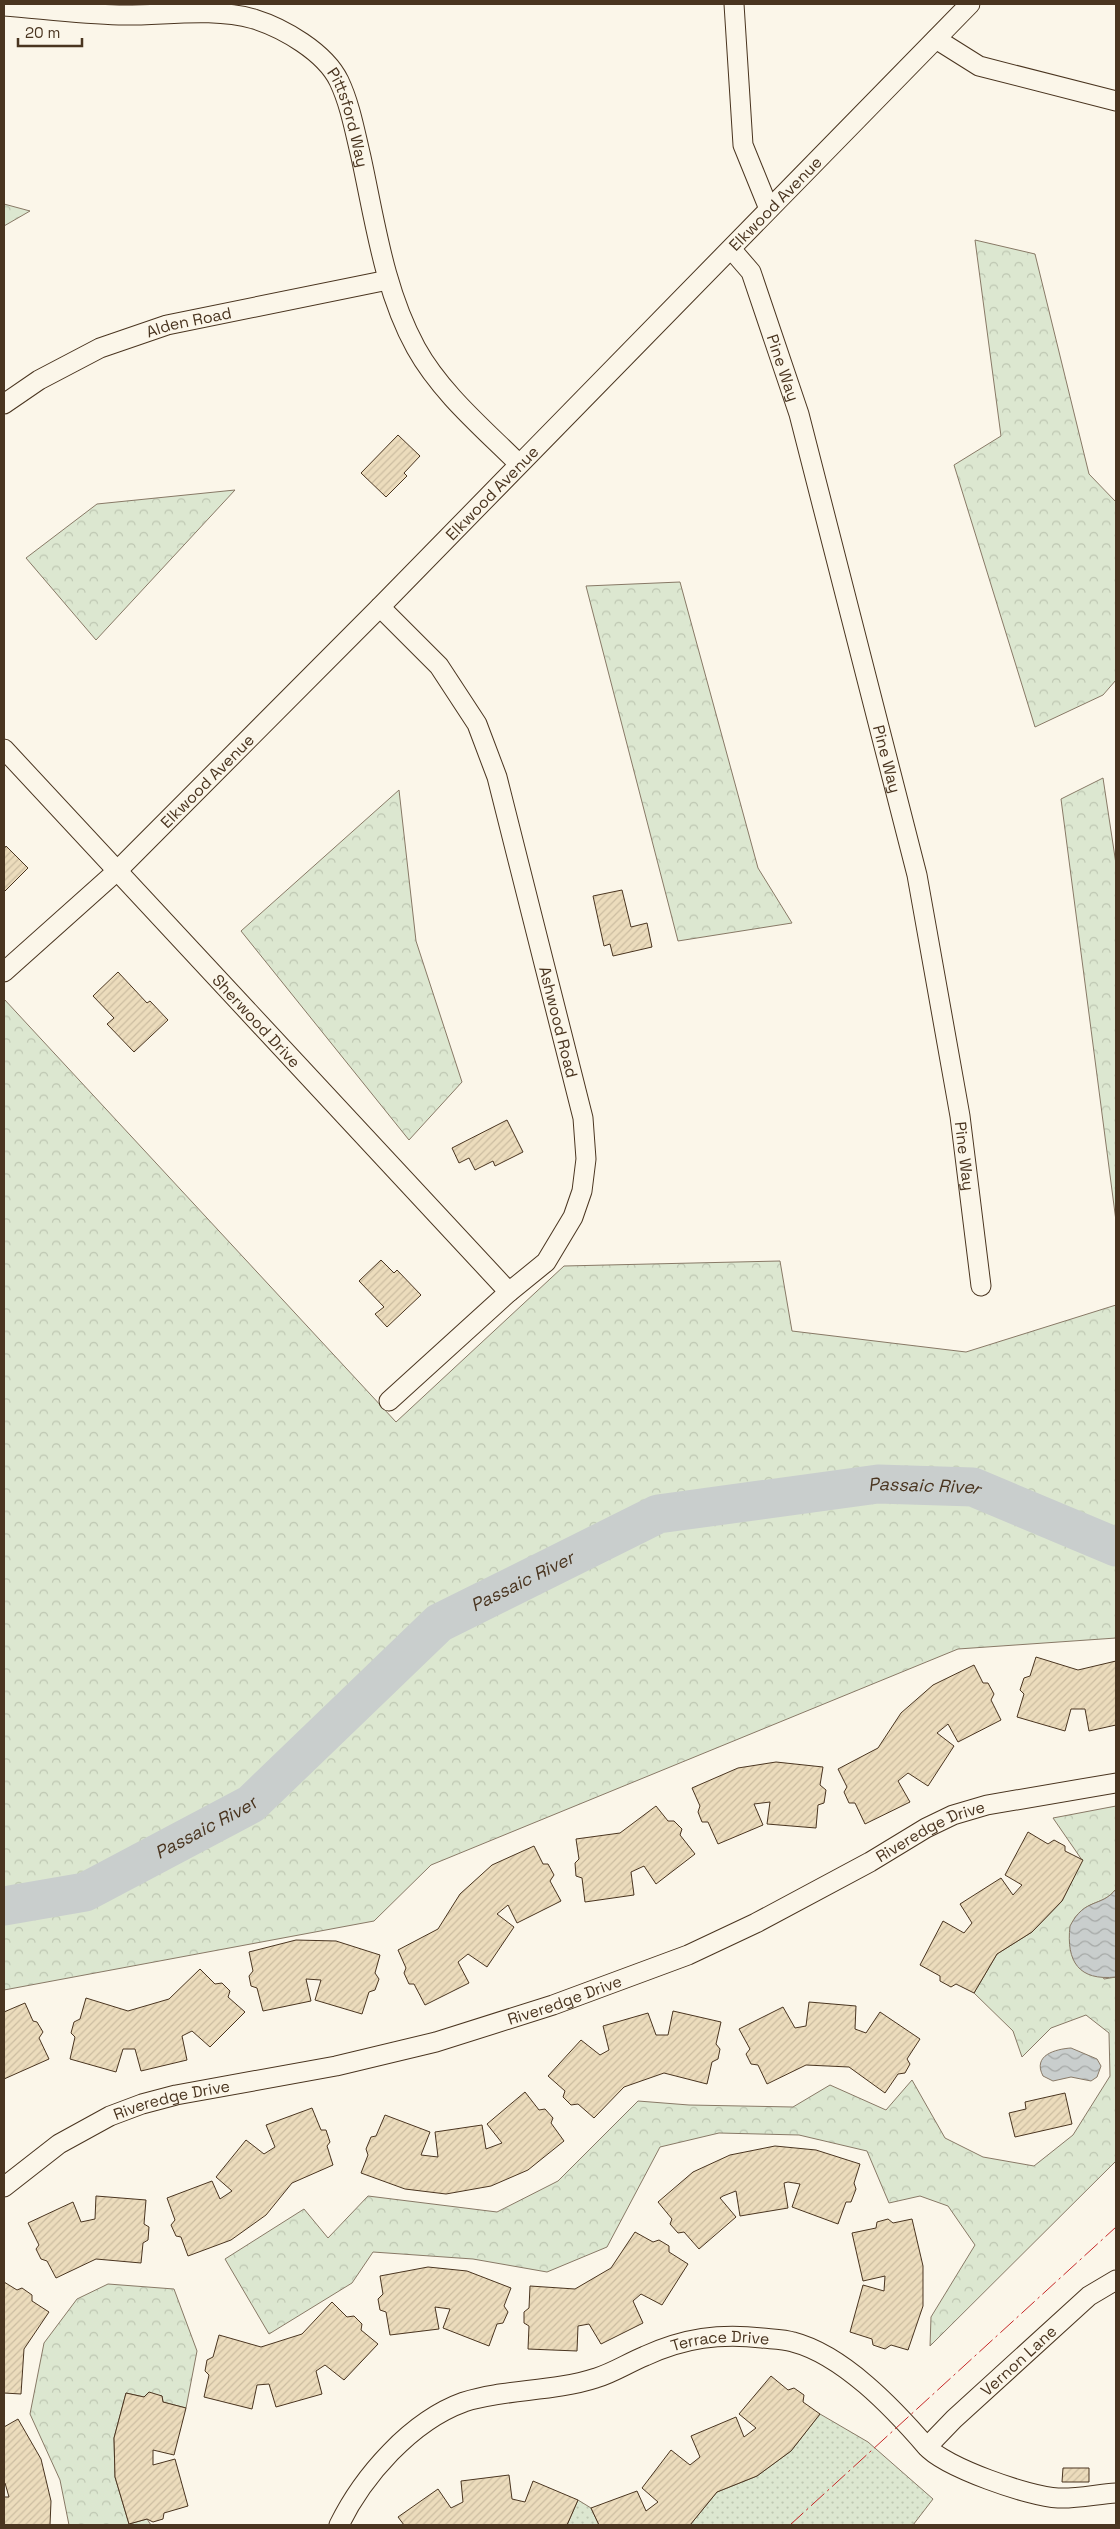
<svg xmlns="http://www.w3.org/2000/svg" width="1120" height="2529" viewBox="0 0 1120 2529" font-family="'Space Grotesk',sans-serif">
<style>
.grass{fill:url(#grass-dots);stroke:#887966}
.forest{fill:url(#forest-crowns);stroke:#887966}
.water{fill:url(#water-waves);stroke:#887966}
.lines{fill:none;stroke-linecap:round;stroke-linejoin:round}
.river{stroke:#c9cecd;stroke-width:39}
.building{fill:url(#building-hatch);stroke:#4a3520}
.minor-casing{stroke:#4a3520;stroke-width:21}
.minor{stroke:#fbf6e9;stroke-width:19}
.power{stroke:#c62828;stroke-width:1;stroke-dasharray:18 4 2.5 4;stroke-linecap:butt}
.labels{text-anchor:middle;stroke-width:4;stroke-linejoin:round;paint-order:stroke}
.street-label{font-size:16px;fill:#4a3520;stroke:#fbf6e9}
.water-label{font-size:18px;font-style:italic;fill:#4a3520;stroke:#fbf6e9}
</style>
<defs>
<pattern id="grass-dots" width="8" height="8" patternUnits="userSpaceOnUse" patternTransform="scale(1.25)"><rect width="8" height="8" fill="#dce7d0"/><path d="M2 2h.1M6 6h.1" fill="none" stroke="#bec7b2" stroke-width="1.8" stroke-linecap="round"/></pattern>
<pattern id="forest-crowns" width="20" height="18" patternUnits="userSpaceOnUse" patternTransform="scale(1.25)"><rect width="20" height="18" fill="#dce7d0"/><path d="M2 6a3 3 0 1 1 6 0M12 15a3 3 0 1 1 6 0" fill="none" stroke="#bec7b2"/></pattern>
<pattern id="water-waves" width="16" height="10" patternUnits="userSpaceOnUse" patternTransform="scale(1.25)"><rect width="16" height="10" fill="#c9cecd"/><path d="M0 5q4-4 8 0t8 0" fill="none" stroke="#a5a8a6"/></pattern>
<pattern id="building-hatch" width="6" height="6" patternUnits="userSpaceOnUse" patternTransform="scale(1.25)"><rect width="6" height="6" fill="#ecdcbc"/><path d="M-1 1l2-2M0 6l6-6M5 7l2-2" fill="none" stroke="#ccbda1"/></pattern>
</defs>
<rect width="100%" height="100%" fill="#fbf6e9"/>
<g class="grass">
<polygon points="820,2414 868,2442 933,2499 913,2525 690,2525 717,2492 757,2476 791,2451"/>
<polygon points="578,2500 591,2508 599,2525 567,2525"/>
</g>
<g class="forest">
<polygon points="4,204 30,211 4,226"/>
<polygon points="975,240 1035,254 1089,474 1116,502 1116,680 1103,695 1035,727 954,465 1001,436"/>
<polygon points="235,490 96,640 26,558 97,504"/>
<polygon points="680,582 758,868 792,923 678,941 586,586"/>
<polygon points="1103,778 1116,864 1116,1221 1061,799"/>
<polygon points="399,790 416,941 462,1082 409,1140 241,931"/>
<polygon points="4,999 396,1422 564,1266 780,1261 792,1331 966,1352 1116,1305 1116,1638 958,1649 431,1865 374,1921 4,1990"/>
<path d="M1116,1806v83c-13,17 -28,10 -42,30l30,60 12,-2v184l-186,185 1,-29 44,-72 -27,-39 -28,-10 -31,7 -22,-52 -68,-16 -80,-2 -59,14 -53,100 -60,25 -74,-13 -100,-7 -21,31 -83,51 -44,-75 79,-50 24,29 40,-42 129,16 61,-31 80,-80 51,4 104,2 37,-22 56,25 26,-30 33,58 38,19 51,9 39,-31 37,-59 -1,-43 -23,-18 -35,13 -29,29 -9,-26 -39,-38 23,-39 35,-22 30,-31 20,-41 -29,-42z"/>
<polygon points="108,2284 174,2289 197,2351 186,2408 163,2402 162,2396 144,2397 126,2393 114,2438 115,2477 129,2524 147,2519 151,2525 69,2525 60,2480 30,2414 44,2343 77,2299"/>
</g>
<g class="water">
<path d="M1116,1889v88c-37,4 -50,-15 -46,-51 15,-29 31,-18 46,-37z"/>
<path d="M1071,2048l26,11 4,7 -4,11 -6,4 -20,-4 -18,4 -10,-5c-11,-21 13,-27 28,-28z"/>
</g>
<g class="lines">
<path class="river" id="s1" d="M4,1906l81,-14 166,-88 188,-181 219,-109 220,-30 95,3 143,60"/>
</g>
<g class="building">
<polygon points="398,435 420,456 404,473 407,476 386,497 361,473"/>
<polygon points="6,846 28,868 4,892 4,849"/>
<polygon points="622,890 631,927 647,923 652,947 613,956 610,944 604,946 593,896"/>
<polygon points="118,972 147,1003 150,1001 168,1020 134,1052 107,1024 114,1018 93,996"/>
<polygon points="507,1120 523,1152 495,1166 493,1161 475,1170 469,1158 459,1163 452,1148"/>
<polygon points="381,1260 394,1273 397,1270 421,1295 387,1327 375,1314 384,1307 359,1281"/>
<polygon points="1036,1657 1078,1670 1116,1661 1116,1725 1089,1731 1085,1709 1071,1709 1065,1731 1017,1717 1024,1694 1020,1690 1024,1678 1030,1676"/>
<polygon points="974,1665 983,1683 988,1683 994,1694 991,1700 1001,1720 958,1742 948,1724 937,1733 954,1746 928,1786 908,1773 898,1781 910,1802 865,1824 855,1803 849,1803 844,1792 847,1787 838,1769 878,1748 901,1713 933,1685"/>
<polygon points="776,1762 823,1767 820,1785 826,1790 824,1803 818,1805 816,1828 767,1824 770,1802 754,1804 763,1825 718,1844 708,1822 702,1822 698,1812 700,1806 692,1788 738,1768"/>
<polygon points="656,1806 668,1821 674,1821 682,1829 680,1835 695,1854 656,1884 644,1866 631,1872 634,1895 585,1902 582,1878 576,1876 575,1863 579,1859 576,1839 620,1833"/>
<polygon points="1028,1832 1048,1844 1054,1840 1065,1846 1065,1851 1083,1860 1062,1901 1032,1932 997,1954 974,1993 956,1984 951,1987 940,1981 940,1976 920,1965 943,1921 964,1933 972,1923 960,1904 1001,1878 1013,1895 1022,1885 1005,1875"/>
<polygon points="534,1846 543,1864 548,1864 554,1875 550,1881 561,1901 517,1923 508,1905 497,1914 514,1927 487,1967 468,1954 458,1962 469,1983 425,2005 414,1984 409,1984 404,1973 406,1968 398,1950 438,1929 460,1894 492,1865"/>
<polygon points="296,1940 336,1941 380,1955 375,1973 379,1979 375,1990 369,1992 362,2014 315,2000 321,1980 306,1979 311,2001 263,2011 257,1988 251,1986 249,1976 253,1971 249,1952"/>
<polygon points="200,1969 215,1984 222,1983 230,1991 228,1997 245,2012 210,2047 192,2031 182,2036 187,2060 141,2071 135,2049 123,2049 116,2072 70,2059 75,2037 71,2033 74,2022 80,2019 86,1998 128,2011 169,1999"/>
<polygon points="809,2002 856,2006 855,2029 866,2033 880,2012 920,2039 907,2059 910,2064 905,2073 898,2074 885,2093 849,2067 806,2065 767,2084 758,2065 751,2064 746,2054 750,2049 739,2029 783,2007 795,2028 806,2026"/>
<polygon points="25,2003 33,2021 37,2022 43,2032 39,2038 49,2059 4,2079 4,2012"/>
<polygon points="673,2011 721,2022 716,2044 720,2049 718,2059 712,2062 707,2084 664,2073 624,2087 594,2118 578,2104 571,2105 563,2097 565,2091 548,2076 581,2040 600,2055 609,2050 603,2026 648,2013 656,2035 668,2035"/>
<polygon points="525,2092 539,2110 545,2109 553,2118 551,2123 564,2141 528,2170 491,2186 446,2194 405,2189 361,2173 368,2155 366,2149 371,2137 376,2136 385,2115 430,2132 421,2155 438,2157 435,2132 482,2125 486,2149 502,2143 487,2124"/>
<polygon points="1065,2093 1072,2124 1015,2137 1009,2113 1026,2109 1025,2102"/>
<polygon points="312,2108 321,2130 326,2130 330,2142 327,2146 333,2165 292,2183 266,2215 231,2240 188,2256 181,2237 176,2236 171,2225 175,2220 167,2198 212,2181 220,2199 232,2191 216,2177 246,2140 264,2154 275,2147 266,2125"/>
<polygon points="775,2146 816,2150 860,2164 854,2183 856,2189 851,2202 846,2202 838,2224 792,2207 800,2184 788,2182 784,2183 788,2208 740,2216 736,2191 723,2196 720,2198 736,2217 699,2249 684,2232 678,2233 670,2224 672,2219 658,2202 693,2172 730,2155"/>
<polygon points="96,2196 146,2200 144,2224 149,2227 148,2240 143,2243 141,2263 96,2259 56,2278 47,2261 41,2259 36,2249 39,2245 28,2223 73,2202 81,2222 95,2219"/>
<polygon points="888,2219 893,2223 912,2219 923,2266 923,2306 908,2350 891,2345 885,2349 873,2345 872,2339 850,2332 863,2285 884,2291 885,2276 863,2281 852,2233 876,2228 877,2222"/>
<polygon points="635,2232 653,2242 659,2240 669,2246 669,2252 688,2264 662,2305 641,2294 633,2301 643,2323 601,2344 589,2324 578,2326 577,2351 528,2349 529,2326 524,2323 524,2312 529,2308 530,2286 575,2289 611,2268"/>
<polygon points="428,2267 467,2271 511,2288 504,2306 508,2312 503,2323 497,2324 489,2346 443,2328 450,2309 435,2307 439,2329 390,2335 386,2312 380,2310 378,2299 383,2294 380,2276"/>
<polygon points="4,2282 17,2290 22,2288 32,2295 32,2301 49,2312 24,2349 21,2394 4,2393"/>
<polygon points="332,2302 347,2317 354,2316 362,2324 361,2330 378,2344 344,2380 325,2365 316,2371 322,2394 276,2407 269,2384 257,2385 252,2409 204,2397 209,2375 205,2371 207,2360 213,2357 219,2335 261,2347 302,2334"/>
<polygon points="771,2376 788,2390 794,2388 804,2395 803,2402 820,2414 791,2451 757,2476 717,2492 690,2525 599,2525 591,2508 637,2491 646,2511 658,2502 642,2488 671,2450 690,2465 700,2457 691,2436 736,2417 744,2437 756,2428 739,2414"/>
<polygon points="149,2392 162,2396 163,2402 186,2408 174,2455 153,2450 153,2465 175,2459 188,2506 164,2513 163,2519 153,2522 147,2519 129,2524 115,2477 114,2438 126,2393 144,2397"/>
<polygon points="18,2419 41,2459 51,2501 50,2525 4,2525 4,2497 9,2497 5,2483 4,2484 4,2427"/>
<polygon points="1063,2468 1089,2468 1089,2482 1062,2482"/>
<polygon points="509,2475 512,2499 525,2502 533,2481 578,2500 567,2525 404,2525 398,2517 438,2489 451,2508 463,2502 461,2481"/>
</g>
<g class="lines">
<defs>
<g id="minor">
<polyline points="734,4 743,145 769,209"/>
<path id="s2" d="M4,6c38,3 77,8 115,9 44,1 92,-8 135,4 29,9 71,33 85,62 11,23 16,51 22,76 14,64 23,133 55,191 25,45 67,80 103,116"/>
<polyline points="936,39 979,66 1116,101"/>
<path id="s3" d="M732,250l19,22 48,142 118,461 43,241 21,170"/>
<path id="s4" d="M4,404l35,-24 61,-32 67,-23 221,-45"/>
<path id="s5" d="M380,607l59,59 38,58 20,53 86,341 3,41 -4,32 -9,26 -27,45 -37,30 -120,109"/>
<path id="s6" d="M4,749l505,543"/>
<path id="s7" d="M4,972l113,-101 263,-264 590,-603"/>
<path id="s8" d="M4,2187l55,-43 51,-28 32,-12 34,-9 160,-29 100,-24 117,-37 135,-50 68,-32 114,-61 56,-34 27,-13 34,-10 129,-22"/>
<path id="s9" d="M927,2447l27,-28 135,-123 27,-16"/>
<path id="s10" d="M339,2525c24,-49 72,-104 125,-123 40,-13 89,-10 132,-24 17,-5 32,-15 49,-22 39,-18 75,-23 117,-18 10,1 22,1 31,4 50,13 100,66 133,104 18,21 104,51 132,52 19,1 40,-4 58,-5"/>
</g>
</defs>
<use href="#minor" class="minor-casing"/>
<use href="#minor" class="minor"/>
<polyline class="power" points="790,2525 1116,2227"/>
</g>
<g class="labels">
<g class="street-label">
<text dy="6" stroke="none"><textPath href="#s2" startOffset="396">Pittsford Way</textPath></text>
<text dy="6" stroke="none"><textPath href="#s7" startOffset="1089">Elkwood Avenue</textPath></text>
<text dy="6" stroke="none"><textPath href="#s4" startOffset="204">Alden Road</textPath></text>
<text dy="6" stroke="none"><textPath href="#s3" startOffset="130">Pine Way</textPath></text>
<text dy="6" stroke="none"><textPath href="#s7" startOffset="684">Elkwood Avenue</textPath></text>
<text dy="6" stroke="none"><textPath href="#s3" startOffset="535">Pine Way</textPath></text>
<text dy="6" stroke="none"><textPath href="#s7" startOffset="279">Elkwood Avenue</textPath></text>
<text dy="6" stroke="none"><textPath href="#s6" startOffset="371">Sherwood Drive</textPath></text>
<text dy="6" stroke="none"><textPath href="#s5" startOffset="462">Ashwood Road</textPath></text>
<text dy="6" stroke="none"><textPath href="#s3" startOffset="940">Pine Way</textPath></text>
<text dy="6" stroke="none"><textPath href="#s8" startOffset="1002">Riveredge Drive</textPath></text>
<text dy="6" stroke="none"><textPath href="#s8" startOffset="598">Riveredge Drive</textPath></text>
<text dy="6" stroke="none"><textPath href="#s8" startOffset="192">Riveredge Drive</textPath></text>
<text dy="6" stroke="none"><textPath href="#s10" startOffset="445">Terrace Drive</textPath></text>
<text dy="6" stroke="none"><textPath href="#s9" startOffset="126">Vernon Lane</textPath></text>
</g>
<g class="water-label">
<text dy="6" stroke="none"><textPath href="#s1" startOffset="1044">Passaic River</textPath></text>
<text dy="6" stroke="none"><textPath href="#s1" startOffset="624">Passaic River</textPath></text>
<text dy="6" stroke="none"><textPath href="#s1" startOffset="219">Passaic River</textPath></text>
</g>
</g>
<rect width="1120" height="2529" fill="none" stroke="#4a3520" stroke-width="10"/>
<path d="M18 38v8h64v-8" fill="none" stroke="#4a3520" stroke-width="2.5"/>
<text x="25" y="38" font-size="15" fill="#4a3520" stroke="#fbf6e9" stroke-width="4" paint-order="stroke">20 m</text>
</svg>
